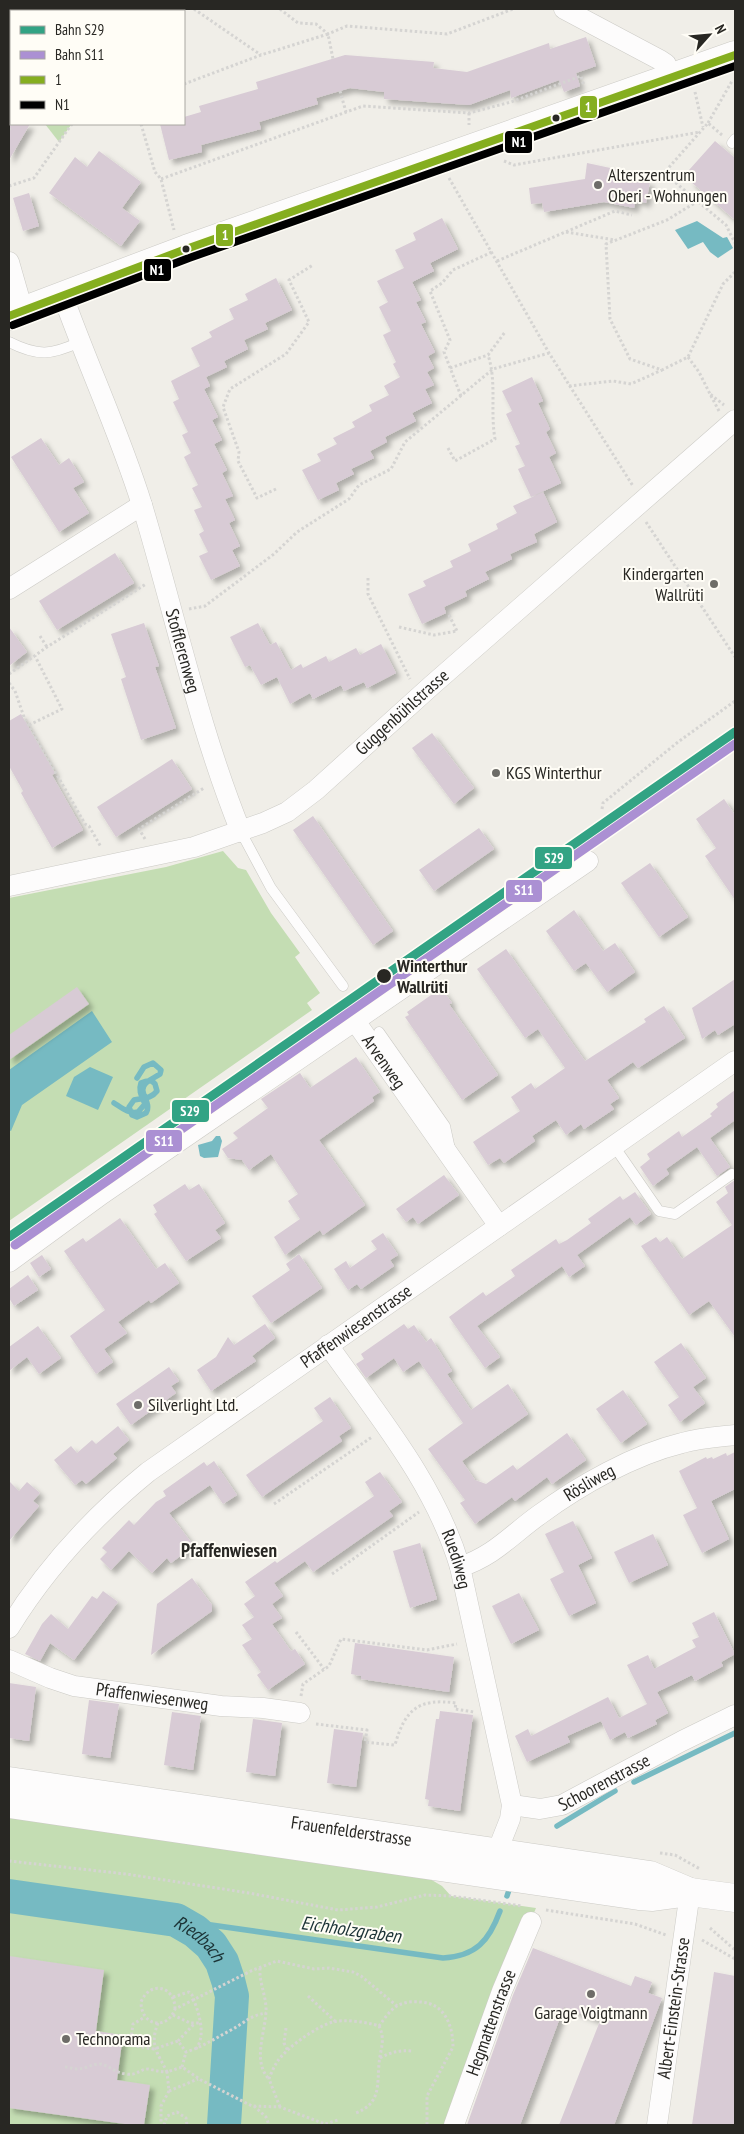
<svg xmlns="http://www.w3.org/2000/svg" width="744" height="2134" viewBox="0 0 744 2134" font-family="'PT Sans Narrow',sans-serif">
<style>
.green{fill:#c4ddb3}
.water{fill:#76bac2}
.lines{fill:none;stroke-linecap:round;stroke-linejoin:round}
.stream{stroke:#76bac2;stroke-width:5.5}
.river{stroke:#76bac2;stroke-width:34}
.building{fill:#d8cbd5;filter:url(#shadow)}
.service-casing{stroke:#cccbc6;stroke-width:11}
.minor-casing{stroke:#cccbc6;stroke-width:21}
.secondary-casing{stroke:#cccbc6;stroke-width:29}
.primary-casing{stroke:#cccbc6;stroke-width:29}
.path{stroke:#d5d4d2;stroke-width:3;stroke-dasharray:2.5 2.5;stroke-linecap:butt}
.service{stroke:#fdfcfc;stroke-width:10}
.minor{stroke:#fdfcfc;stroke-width:20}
.secondary{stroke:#fdfcfc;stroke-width:28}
.primary{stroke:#fdfcfc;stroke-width:28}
.bus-1-casing{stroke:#fffdf6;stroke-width:11}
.bus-2-casing{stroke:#fffdf6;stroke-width:11}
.bus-1{stroke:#85ae1f;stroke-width:8}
.bus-2{stroke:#000;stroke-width:8}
.rail-1-casing{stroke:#fffdf6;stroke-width:12}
.rail-2-casing{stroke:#fffdf6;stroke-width:12}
.rail-1{stroke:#32a384;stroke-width:9}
.rail-2{stroke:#ab90d3;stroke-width:9}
.bus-dot{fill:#282723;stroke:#fffdf6;stroke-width:2}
.poi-dot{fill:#6e6d68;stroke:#fffdf6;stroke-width:2}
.labels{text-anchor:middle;stroke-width:4;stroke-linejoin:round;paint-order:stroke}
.poi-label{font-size:18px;fill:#282723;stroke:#fffdf6;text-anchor:start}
.street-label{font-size:18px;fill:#282723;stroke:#fffdf6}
.stop-label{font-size:18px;font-weight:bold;fill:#282723;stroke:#fffdf6;text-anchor:start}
.neighbourhood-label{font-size:19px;font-weight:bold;fill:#282723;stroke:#fffdf6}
.water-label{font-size:19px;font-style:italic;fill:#1c3336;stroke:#fffdf6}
.line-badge{stroke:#fffdf6;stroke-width:2}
.badge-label{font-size:14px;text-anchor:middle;font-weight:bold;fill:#fff}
</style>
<defs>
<filter id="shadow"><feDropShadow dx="4.5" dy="4.5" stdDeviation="2.5" flood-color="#0004"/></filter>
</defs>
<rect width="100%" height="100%" fill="#f0eee8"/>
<g class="green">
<polygon points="45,124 70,124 71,125 59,142"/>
<polygon points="223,851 238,868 246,870 271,913 300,953 295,957 320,993 307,1003 312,1010 9,1221 9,898 166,867"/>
<polygon points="9,1817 430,1879 442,1886 451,1896 536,1908 446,2125 9,2125"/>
</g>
<g class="water">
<polygon points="697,221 723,238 727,237 733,248 718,258 710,252 703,242 688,249 675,230"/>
<polygon points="92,1011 112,1042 22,1105 11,1131 9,1130 9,1070"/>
<polygon points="90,1067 113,1077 98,1110 66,1096 74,1077"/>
<polygon points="216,1136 220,1136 222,1141 218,1157 204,1158 200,1156 198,1145 212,1141"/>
</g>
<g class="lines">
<g class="stream">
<path d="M114,1103c8,5 15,11 24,9l7,-8c-3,-7 -7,-13 -4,-21 4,-2 7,-3 11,-2l3,3 2,7c-6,8 -14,7 -23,9l-5,7 3,8 5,2 9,-4c7,-11 -10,-21 0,-30 4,-4 10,-6 14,-9l1,-4 -8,-7 -9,4 -7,11"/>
<polyline points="634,1782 735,1733"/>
<polyline points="557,1826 615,1791"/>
<polyline points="507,1896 509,1890"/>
<path d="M176,1920l267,38c33,-2 46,-17 57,-47"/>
</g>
<path class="river" id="s1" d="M9,1896l167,24 19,11 16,14 11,17 6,18 4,16 -8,129"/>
</g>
<g class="building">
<polygon points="586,37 596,66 576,73 580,86 564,92 559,80 511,98 510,90 469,105 384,99 384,92 350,88 316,98 318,104 259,122 261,129 201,145 202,152 169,160 160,124 184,124 184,117 201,112 199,106 258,89 256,82 345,55 434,62 433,68 467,72 549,43 550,49"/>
<polygon points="9,124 30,124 9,160"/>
<polygon points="715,141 735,158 735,220 690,181 695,175 689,170"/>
<polygon points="99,151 141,182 122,208 140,221 121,246 49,193 75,157 87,167"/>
<polygon points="587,163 629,172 628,178 650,182 646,203 636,200 634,208 604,202 544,212 542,203 531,204 529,188 585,179"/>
<polygon points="29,193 39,226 23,231 13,198"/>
<polygon points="442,218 458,249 430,263 434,271 412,282 421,300 416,302 426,322 421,324 435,352 428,356 434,368 427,372 434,385 425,389 432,403 412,413 416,421 385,437 387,442 370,451 374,458 351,469 354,474 336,483 339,490 318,500 302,470 321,461 317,454 337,444 333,438 355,427 352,422 372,411 369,405 389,395 384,386 400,377 393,364 396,362 383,335 391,331 379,307 388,302 377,281 404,268 395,250 416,240 413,233"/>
<polygon points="276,278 292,310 265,323 268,329 244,340 248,349 224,361 227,367 206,377 210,386 204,389 218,417 212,420 222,440 214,444 227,470 222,473 233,496 225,499 235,520 229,523 240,546 232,550 240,566 211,580 199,556 208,552 199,534 204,531 194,510 202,507 192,488 198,485 184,457 191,453 182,435 188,432 173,402 179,399 171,381 200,366 191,348 212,337 209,332 234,319 229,309 248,300 245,294"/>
<polygon points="532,377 543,401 538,403 550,429 546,432 556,453 549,457 561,483 531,497 518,469 525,466 515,446 520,444 506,414 512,411 502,391"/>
<polygon points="41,438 59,465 69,458 84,482 73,488 89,513 59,532 11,457"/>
<polygon points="543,492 557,522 534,534 537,542 510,554 512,559 485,572 489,579 465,591 467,596 444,607 446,613 422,624 408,594 426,586 423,581 453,567 450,561 471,551 468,544 498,529 496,524 517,513 513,506"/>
<polygon points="115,553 134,583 57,630 39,601"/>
<polygon points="144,623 159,666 155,667 176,728 141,740 121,679 126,677 111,634"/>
<polygon points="258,623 270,645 276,642 291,670 301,664 303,668 326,656 329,662 356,648 360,655 381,644 396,673 367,688 364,682 344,691 341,685 313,699 310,693 290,704 277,677 261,685 250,665 245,667 230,637"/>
<polygon points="9,627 27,652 9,666"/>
<polygon points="21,714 55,773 52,775 83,830 52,848 21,793 23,791 9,766 9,721"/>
<polygon points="432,733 474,788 454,804 412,748"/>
<polygon points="172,759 192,789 116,837 97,807"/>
<polygon points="724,799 735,815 735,900 705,856 716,848 696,819"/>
<polygon points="313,816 393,931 373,945 293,830"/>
<polygon points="479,828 494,849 434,891 419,870"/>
<polygon points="650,863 688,917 659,937 621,883"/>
<polygon points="574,910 603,951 615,943 635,972 607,992 586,963 574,971 546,931"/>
<polygon points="506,949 585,1061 646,1022 644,1019 664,1006 685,1038 638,1068 633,1062 607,1080 619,1098 610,1104 614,1109 584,1129 581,1124 566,1135 556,1120 532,1136 535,1141 504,1163 500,1158 488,1165 473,1142 520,1111 511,1097 531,1083 535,1089 565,1068 538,1029 525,1038 477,969"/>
<polygon points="735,979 735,1024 718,1035 715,1030 702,1039 692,1008"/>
<polygon points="77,987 89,1004 9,1060 9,1035"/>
<polygon points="441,988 452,1003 449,1004 498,1075 462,1100 405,1017 409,1015 407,1012"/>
<polygon points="356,1057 380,1092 372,1097 374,1101 319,1140 365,1205 323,1235 320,1230 285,1255 274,1237 300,1219 288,1201 298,1194 271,1154 249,1170 242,1160 228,1158 222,1149 238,1138 233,1133 268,1108 261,1099 300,1073 310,1088"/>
<polygon points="735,1090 735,1120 710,1138 730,1167 717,1176 697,1147 666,1169 669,1174 653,1186 640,1167 650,1159 647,1154 679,1131 682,1137 712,1116 710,1114 718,1107 716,1104"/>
<polygon points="444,1175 459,1195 418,1224 413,1217 406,1222 396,1209"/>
<polygon points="735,1180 735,1337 709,1301 689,1315 641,1246 656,1237 660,1242 667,1237 682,1259 732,1225 716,1202 728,1193 725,1187"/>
<polygon points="185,1184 189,1190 199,1184 225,1223 215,1230 221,1238 186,1261 154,1214 157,1212 153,1205"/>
<polygon points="635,1192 651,1214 636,1225 630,1217 577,1255 585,1266 569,1277 562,1266 477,1326 500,1357 485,1368 449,1317 483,1292 486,1296 515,1276 511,1270 556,1239 559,1244 567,1240 591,1223 588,1219 620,1196 623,1200"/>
<polygon points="120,1218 156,1269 165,1263 179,1283 151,1303 149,1300 118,1322 127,1333 104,1349 113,1362 96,1374 70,1336 105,1310 64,1251 83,1238 86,1242"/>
<polygon points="383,1233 398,1255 390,1260 394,1266 361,1289 357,1284 348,1290 334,1269 346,1261 350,1268 377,1249 371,1241"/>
<polygon points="299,1254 322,1288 271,1323 252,1296 290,1270 286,1264"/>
<polygon points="42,1255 51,1269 39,1277 30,1263"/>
<polygon points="28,1275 38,1290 14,1306 9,1298 9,1289"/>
<polygon points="265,1324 275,1338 252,1356 256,1361 211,1391 197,1370 216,1357 228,1337 234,1345"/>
<polygon points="404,1324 408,1329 414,1325 426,1342 431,1338 452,1371 447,1374 471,1410 508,1384 528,1414 462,1461 475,1480 486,1484 513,1465 517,1470 567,1433 586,1460 552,1484 547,1477 515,1501 512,1497 475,1524 460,1503 465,1500 428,1449 463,1423 419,1361 403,1372 394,1358 366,1378 356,1364 364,1359 361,1354"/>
<polygon points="38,1326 61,1358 39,1374 27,1357 9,1371 9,1347"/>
<polygon points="681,1343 706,1378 693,1387 705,1403 680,1422 668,1405 679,1397 654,1362"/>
<polygon points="169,1367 179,1381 171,1386 176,1393 131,1425 116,1404"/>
<polygon points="623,1390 647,1424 621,1443 596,1409"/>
<polygon points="330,1397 351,1428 339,1436 342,1441 262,1497 246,1475 323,1421 314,1408"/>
<polygon points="118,1426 129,1440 113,1454 117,1458 86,1484 82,1480 75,1485 54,1460 71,1446 77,1453 92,1440 96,1444"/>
<polygon points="735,1452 735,1489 711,1501 729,1539 702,1553 683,1515 697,1508 679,1471 706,1457 707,1459 712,1457 713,1459 726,1453 727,1456"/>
<polygon points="214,1461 237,1495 223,1504 210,1485 169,1513 194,1546 171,1563 167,1558 152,1573 129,1551 111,1570 100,1559 107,1552 102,1548 129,1520 134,1525 156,1502 166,1496 163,1491 204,1462 207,1466"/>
<polygon points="380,1472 402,1502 389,1511 393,1516 313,1572 305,1561 274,1583 283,1596 272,1604 282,1618 272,1624 291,1651 295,1649 305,1664 268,1690 257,1675 261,1672 242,1645 252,1639 242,1625 254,1617 244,1604 255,1596 245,1582 275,1561 277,1563 374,1496 365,1482"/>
<polygon points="9,1481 19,1491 27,1482 40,1493 33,1501 39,1506 9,1541"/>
<polygon points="573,1521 592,1558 578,1565 596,1603 569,1616 550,1579 564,1572 545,1534"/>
<polygon points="653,1534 668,1565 629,1583 614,1552"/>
<polygon points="420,1543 437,1599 410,1608 393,1551"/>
<polygon points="192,1578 212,1605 212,1611 151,1655 157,1604"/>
<polygon points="103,1591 118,1602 74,1660 50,1643 40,1661 25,1654 42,1624 51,1614 68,1629 92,1596 97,1599"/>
<polygon points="519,1593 539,1630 511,1644 492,1606"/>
<polygon points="714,1612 735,1654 721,1662 723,1666 695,1681 692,1675 657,1692 668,1713 655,1720 657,1724 628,1738 625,1732 610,1740 601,1721 567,1736 570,1742 527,1762 515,1736 528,1729 531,1736 608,1697 619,1718 647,1704 627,1665 648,1655 654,1669 696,1647 692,1640 699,1637 692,1623"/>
<polygon points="355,1643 454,1657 449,1692 361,1679 361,1676 351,1674"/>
<polygon points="9,1683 36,1687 29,1741 9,1738"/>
<polygon points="89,1700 119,1704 110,1758 82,1754"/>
<polygon points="440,1711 473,1715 460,1811 428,1806 429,1800 425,1799 436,1719 439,1719"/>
<polygon points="172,1712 201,1716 193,1770 164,1765"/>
<polygon points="253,1719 282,1723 275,1776 246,1772"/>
<polygon points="334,1729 363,1733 356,1787 327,1783"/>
<polygon points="533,1948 631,1986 635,1976 652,1982 648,1993 662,1998 614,2125 559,2125 600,2021 564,2007 520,2125 467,2125 513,1995"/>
<polygon points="9,1956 104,1970 96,2031 123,2035 117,2080 150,2085 144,2125 132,2125 9,2108"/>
<polygon points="714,1972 735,1976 735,2125 692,2125"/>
</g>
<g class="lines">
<defs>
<g id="service">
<polyline points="732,143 735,139"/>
<path d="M9,342c30,15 42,13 71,0"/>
<polyline points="241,832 271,888 343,986"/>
<polyline points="379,1032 445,1126 450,1149"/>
<polyline points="614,1146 659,1211 675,1214 732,1174"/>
</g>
<g id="minor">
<polyline points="564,9 660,60 666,64 670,77"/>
<polyline points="9,262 23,311"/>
<path id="s2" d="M63,296c25,70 57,138 79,209 33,109 56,221 99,327"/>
<polyline points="9,589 142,505"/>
<path id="s3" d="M9,886l185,-39 69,-24 24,-11 29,-22 115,-104 304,-266"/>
<path id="s4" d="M355,1021l144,205"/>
<polyline points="9,1262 102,1194 588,861"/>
<path id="s5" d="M328,1345c50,71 107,138 132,222l52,238"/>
<path id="s6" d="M460,1567c34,-11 51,-32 79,-52 41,-30 94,-60 143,-72 18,-5 35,-6 53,-8"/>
<path id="s7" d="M9,1628c37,-60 85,-112 139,-156l587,-411"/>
<path id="s8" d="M9,1660l41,18 24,8 147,20 42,2 37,5"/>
<path id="s9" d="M497,1852l13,-33 2,-14 28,4 22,-4 120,-64 53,-26"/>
<path id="s10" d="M454,2125l48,-134 29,-69"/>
<path id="s11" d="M657,2125l33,-233"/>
</g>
<polyline id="secondary" points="9,316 186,249 735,55"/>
<g id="primary">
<path id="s12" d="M9,1781l641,94 40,17"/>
<polyline points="9,1804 639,1896 653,1897 690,1892 735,1898"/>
</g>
</defs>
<use href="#service" class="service-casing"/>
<use href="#minor" class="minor-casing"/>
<use href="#secondary" class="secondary-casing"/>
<use href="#primary" class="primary-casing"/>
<g class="path">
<polyline points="80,9 82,11"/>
<polyline points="194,9 261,55"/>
<polyline points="280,9 298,23 316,24 328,34 347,26 447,34 513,9"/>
<polyline points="70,11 71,9"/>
<polyline points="184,84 261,55 328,34 333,59"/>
<polyline points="340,91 346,112"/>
<polyline points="695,92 703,127"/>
<polyline points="469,113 469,125"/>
<polyline points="708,123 732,81"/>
<polyline points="141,124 155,172 161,179 174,230"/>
<polyline points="9,130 12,124"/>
<polyline points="722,135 708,123 664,173 726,225 735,243"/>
<polyline points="504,161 514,165 700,132"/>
<polyline points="449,178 549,353 633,486"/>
<polyline points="161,179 363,106 469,113 511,102 581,76 584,86"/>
<polyline points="9,186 34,178 71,125 75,124"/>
<polyline points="698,201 667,220 606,244 610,319 630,359 662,370 688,357 723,284 735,272"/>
<polyline points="566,232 615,240"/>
<polyline points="497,261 615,211 632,215"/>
<polyline points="688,357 699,372 710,394"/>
<polyline points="450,368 488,355 505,332"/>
<polyline points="569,386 613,381 631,384 662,370"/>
<polyline points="461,396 444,352 450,340 430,291 442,283 453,270 492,252"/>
<polyline points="719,411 710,394 724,405"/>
<path d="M448,448l7,13 40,-22c-5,-28 2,-57 -7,-84"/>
<polyline points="276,489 257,498 238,461 239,452 223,407 230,389 286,354 309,322 289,280 313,265"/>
<polyline points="646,522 735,657"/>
<polyline points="368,578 368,594 410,679"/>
<polyline points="189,609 205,606 274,554 297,532 349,499 359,485 391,469 405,442 493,369 549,353"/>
<polyline points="449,615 457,631"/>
<polyline points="399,627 434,635 457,631"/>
<polyline points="40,636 47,647"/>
<polyline points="9,674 47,647 146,584"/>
<polyline points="9,683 15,691 24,717 85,824 89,826 101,847"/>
<polyline points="29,725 62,709 35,656"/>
<polyline points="602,809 603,803 678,742 735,701"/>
<polyline points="145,839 139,829 204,788"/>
<polyline points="274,1504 372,1437"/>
<polyline points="332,1574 419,1512"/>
<polyline points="296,1632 324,1669"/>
<polyline points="301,1696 303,1684 329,1666 341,1639 427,1650 457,1644"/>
<path d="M316,1724l51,6 -2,12 30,3c10,-36 24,-47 61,-42l-1,6 19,3"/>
<polyline points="660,1853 675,1855 700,1869"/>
<polyline points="9,1861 126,1874 249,1893 338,1910 377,1907 425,1895 451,1896 522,1906"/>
<polyline points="546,1910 635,1924 666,1935"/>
<polyline points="710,1928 735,1950"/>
<polyline points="702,1940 735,1959"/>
<path d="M260,1968c-1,13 5,25 6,39 1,23 -15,53 3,72"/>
<polyline points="308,1996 335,2021"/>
<path d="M173,1997l16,-5 3,3c6,16 15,39 4,54"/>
<path d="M175,2009c0,-23 -25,-29 -34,-7 0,24 26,29 34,7l78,-39 24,-9 37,8 15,-1 24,4 8,4 36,30"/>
<polyline points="173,2015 190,2023 200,2023"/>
<path d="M158,2023c-9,23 0,30 9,49l15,-5 19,13 51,26 28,1 45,17 13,-4"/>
<path d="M379,2026c5,-7 11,-16 18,-20 7,-4 16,-5 23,-4 25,1 33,24 33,45l-26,49v29"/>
<polyline points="286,2028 284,2043 288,2051"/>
<polyline points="178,2041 194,2024"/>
<path d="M122,2044l32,5 24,-8 8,11c16,-5 30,-14 45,-22 15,-8 18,-14 35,-17"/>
<polyline points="130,2045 133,2024 145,2017"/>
<path d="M380,2058c11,-6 19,-8 32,-7"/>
<path d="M65,2067c4,0 8,2 12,2 8,0 15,-5 23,-5 9,1 15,9 26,10 11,2 14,-5 22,-5 6,1 12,3 19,3l2,19 -8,15v19"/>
<polyline points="182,2067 186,2052"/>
<polyline points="169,2091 198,2079"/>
<polyline points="254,2106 266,2117 269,2125"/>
<path d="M280,2107l-11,-28c2,-6 5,-12 8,-17 9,-14 40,-36 56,-40 12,-3 34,0 46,4 7,14 1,24 0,38 -2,22 2,39 -23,49"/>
<polyline points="164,2125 167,2116 177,2112 186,2118 187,2125"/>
</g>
<use href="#service" class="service"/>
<use href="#minor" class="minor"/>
<use href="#secondary" class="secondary"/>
<use href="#primary" class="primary"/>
<defs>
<polyline id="bus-1" points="9,316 186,249 735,55"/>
<polyline id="bus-2" points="13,325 189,258 735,66"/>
</defs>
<use href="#bus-1" class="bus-1-casing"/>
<use href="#bus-2" class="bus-2-casing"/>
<use href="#bus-1" class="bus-1"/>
<use href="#bus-2" class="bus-2"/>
<defs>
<polyline id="rail-1" points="9,1237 735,732"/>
<polyline id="rail-2" points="15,1245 735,744"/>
</defs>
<use href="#rail-1" class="rail-1-casing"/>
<use href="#rail-2" class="rail-2-casing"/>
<use href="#rail-1" class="rail-1"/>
<use href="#rail-2" class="rail-2"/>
</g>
<g class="bus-dot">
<circle cx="556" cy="118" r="4.5"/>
<circle cx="186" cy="249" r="4.5"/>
<circle cx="384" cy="976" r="8"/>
</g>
<g class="poi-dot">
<circle cx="598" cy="185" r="5"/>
<circle cx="714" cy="584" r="5"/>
<circle cx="496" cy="773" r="5"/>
<circle cx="138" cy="1405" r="5"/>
<circle cx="591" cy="1994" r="5"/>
<circle cx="66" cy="2039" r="5"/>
</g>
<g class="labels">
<g class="poi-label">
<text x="608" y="181">Alterszentrum<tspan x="608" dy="21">Oberi - Wohnungen</tspan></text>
<text x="704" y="580" text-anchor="end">Kindergarten<tspan x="704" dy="21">Wallrüti</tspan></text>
<text x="506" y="779">KGS Winterthur</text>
<text x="148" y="1411">Silverlight Ltd.</text>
<text x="591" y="2019" text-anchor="middle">Garage Voigtmann</text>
<text x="76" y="2045">Technorama</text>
</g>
<g class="street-label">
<text dy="6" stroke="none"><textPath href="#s2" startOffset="375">Stofflerenweg</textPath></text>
<text dy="6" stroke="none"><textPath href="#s3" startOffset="441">Guggenbühlstrasse</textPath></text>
<text dy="6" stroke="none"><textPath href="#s4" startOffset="50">Arvenweg</textPath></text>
<text dy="6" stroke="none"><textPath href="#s7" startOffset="464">Pfaffenwiesenstrasse</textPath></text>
<text dy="6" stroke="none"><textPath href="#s6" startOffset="155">Rösliweg</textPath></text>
<text dy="6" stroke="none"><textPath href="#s5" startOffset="251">Ruediweg</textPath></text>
<text dy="6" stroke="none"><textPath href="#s8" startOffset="149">Pfaffenwiesenweg</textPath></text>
<text dy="6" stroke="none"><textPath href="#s9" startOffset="148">Schoorenstrasse</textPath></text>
<text dy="6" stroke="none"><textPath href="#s12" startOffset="346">Frauenfelderstrasse</textPath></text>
<text dy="6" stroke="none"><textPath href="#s11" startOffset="118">Albert-Einstein-Strasse</textPath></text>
<text dy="6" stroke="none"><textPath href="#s10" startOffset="109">Hegmattenstrasse</textPath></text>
</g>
<g class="stop-label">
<text x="397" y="972">Winterthur<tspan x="397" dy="21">Wallrüti</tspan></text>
</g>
<g class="neighbourhood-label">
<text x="229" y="1557">Pfaffenwiesen</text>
</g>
<g class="water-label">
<text transform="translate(351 1929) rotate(8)" y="7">Eichholzgraben</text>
<text dy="7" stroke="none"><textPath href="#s1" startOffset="199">Riedbach</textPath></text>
</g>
</g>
<g class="line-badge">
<rect x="579" y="95" width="19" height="24" rx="5" fill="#85ae1f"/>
<rect x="504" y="130" width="29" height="24" rx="5" fill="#000"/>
<rect x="215" y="223" width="19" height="24" rx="5" fill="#85ae1f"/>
<rect x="143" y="258" width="29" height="24" rx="5" fill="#000"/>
<rect x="534" y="846" width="39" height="24" rx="5" fill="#32a384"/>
<rect x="505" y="879" width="38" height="24" rx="5" fill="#ab90d3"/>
<rect x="171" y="1099" width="39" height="24" rx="5" fill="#32a384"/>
<rect x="145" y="1129" width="38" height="24" rx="5" fill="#ab90d3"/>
</g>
<g class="badge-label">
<text x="588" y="112">1</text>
<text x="519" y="147">N1</text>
<text x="225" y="240">1</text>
<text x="157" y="275">N1</text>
<text x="554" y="863">S29</text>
<text x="524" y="895">S11</text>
<text x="190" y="1116">S29</text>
<text x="164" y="1146">S11</text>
</g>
<rect width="744" height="2134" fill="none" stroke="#282723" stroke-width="20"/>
<rect x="10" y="10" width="175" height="115" fill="#fffdf6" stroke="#a9a7a2"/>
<rect x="20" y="26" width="25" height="8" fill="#32a384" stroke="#a9a7a2"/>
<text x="55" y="35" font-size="15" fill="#282723">Bahn S29</text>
<rect x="20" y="51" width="25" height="8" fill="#ab90d3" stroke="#a9a7a2"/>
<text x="55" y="60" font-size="15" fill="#282723">Bahn S11</text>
<rect x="20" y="76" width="25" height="8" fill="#85ae1f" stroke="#a9a7a2"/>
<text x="55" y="85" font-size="15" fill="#282723">1</text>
<rect x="20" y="101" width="25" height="8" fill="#000000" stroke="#a9a7a2"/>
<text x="55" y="110" font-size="15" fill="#282723">N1</text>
<g transform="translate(709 35) rotate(63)" stroke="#fffdf6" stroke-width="4" paint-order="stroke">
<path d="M0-4L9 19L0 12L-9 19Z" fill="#282723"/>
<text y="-8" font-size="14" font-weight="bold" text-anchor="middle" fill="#282723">N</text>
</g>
</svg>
